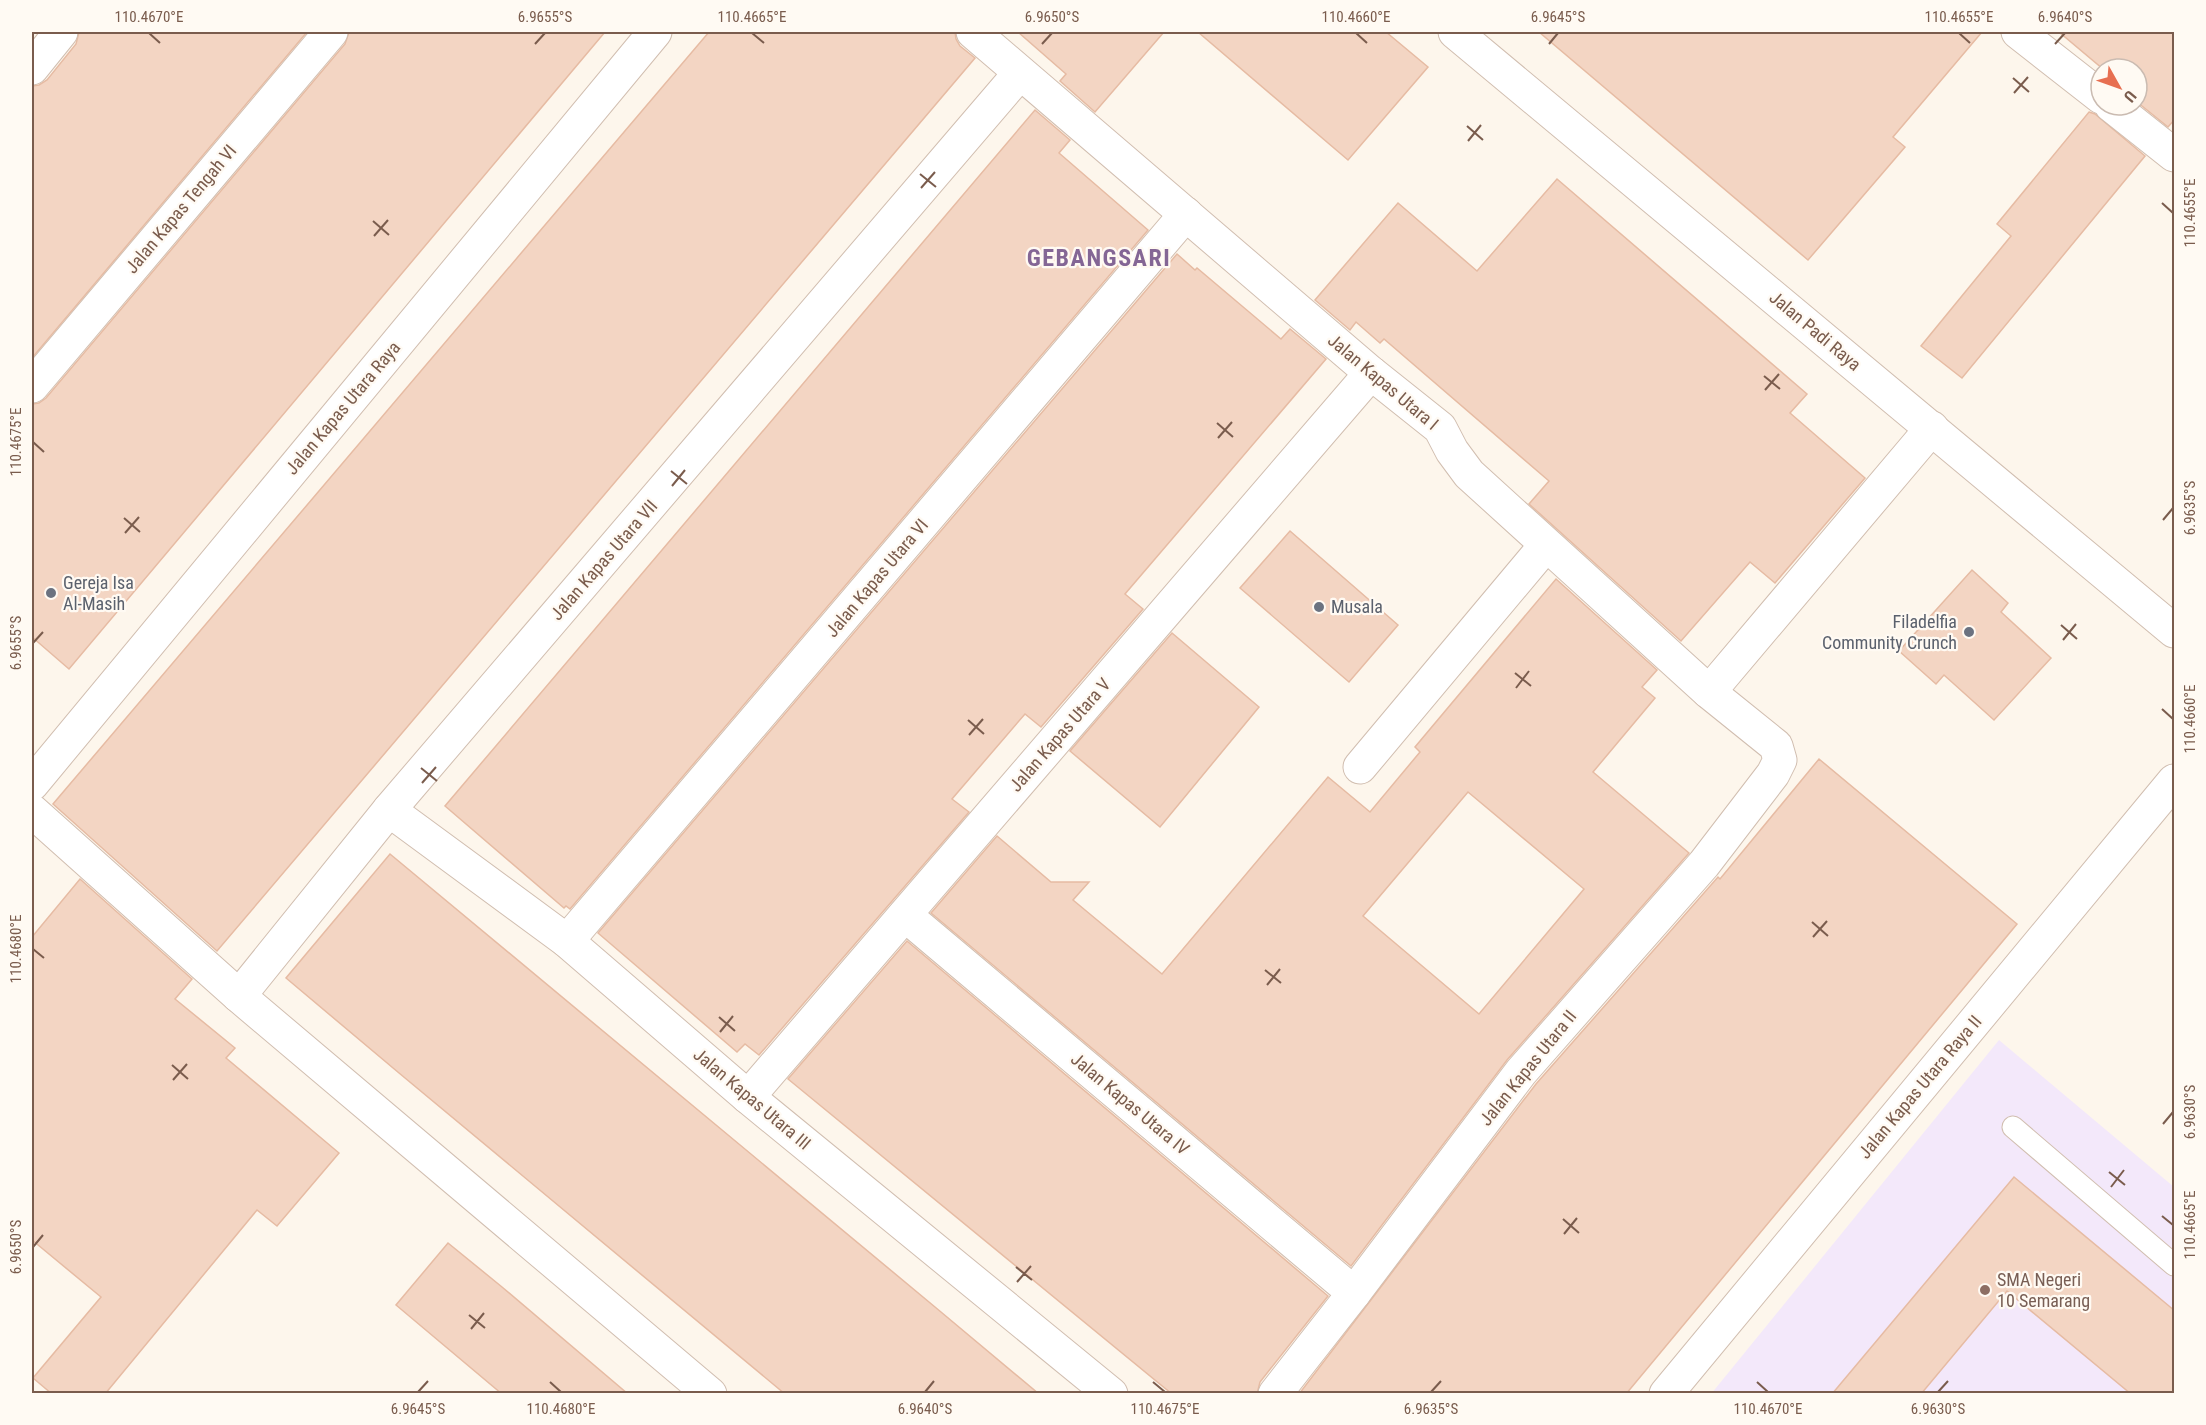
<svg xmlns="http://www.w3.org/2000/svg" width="2206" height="1425" viewBox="0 0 2206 1425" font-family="'Roboto Condensed',sans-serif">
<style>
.education{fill:#f3e8fa}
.building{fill:#f3d5c3;stroke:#e6bba3;stroke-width:1.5;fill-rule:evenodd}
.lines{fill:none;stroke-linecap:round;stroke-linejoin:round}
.lane-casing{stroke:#d1beb0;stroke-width:23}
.street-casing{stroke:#d1beb0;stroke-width:35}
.lane{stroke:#fff;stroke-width:21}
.street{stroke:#fff;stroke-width:33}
.ticks{fill:none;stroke:#7a5c4d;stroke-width:2}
.worship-dot{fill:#6b7280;stroke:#fffaf3;stroke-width:2}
.education-dot{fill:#8d6e63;stroke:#fffaf3;stroke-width:2}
.labels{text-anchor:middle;stroke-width:4.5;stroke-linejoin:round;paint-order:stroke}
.street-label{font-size:18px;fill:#7a5c4d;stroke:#fffaf3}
.worship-label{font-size:18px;fill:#5b616d;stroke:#fffaf3;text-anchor:start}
.education-label{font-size:18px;fill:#785e54;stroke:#fffaf3;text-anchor:start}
.district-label{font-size:24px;font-weight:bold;letter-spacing:1.5px;fill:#846695;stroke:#fffaf3}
.neatline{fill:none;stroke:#7a5c4d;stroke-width:2}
.ticks-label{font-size:15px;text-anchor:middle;fill:#7a5c4d}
</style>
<rect width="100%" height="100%" fill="#fdf6ec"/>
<polygon class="education" points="1999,1040 2174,1187 2174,1393 1711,1394"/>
<g class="building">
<polygon points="79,32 307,32 32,358 32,86 39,85 47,80 76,44"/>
<polygon points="349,32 605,32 69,669 32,637 32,404 39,403 46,398 345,44"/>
<polygon points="709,32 955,32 956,39 960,46 975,58 217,951 53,804"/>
<polygon points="1018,32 1164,32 1095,112 1060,81 1066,74"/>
<polygon points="1198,32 1386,32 1428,67 1348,160"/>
<polygon points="1539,32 1982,32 1893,137 1905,147 1808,260"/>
<polygon points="2059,32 2175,32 2175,119 2168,127 2137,102 2137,69 2103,69"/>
<polygon points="1035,110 1070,140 1059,153 1148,230 570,909 566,906 564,908 445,806"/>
<polygon points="2089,112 2095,114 2145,156 1962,378 1921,346 2011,236 1997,224"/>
<polygon points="1557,179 1807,394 1790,413 1865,478 1775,583 1750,562 1681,641 1529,504 1549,481 1384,339 1380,343 1356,322 1350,330 1315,300 1398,203 1477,271"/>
<polygon points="1177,254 1195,270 1197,268 1281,339 1290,329 1326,359 1125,594 1143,609 1041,727 1025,714 976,771 952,799 969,812 759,1055 745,1044 737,1052 598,933"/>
<polygon points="1290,531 1398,625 1349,682 1240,588"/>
<polygon points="1972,570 2008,603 2001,612 2051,658 1994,720 1944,675 1936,684 1899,651"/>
<path d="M1556,579l101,91 -15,17 13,11 -62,74 96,81 -182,207 -156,206 -420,-353 66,-77 54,46h38l-16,18 89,74 166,-197 42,35 50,-60 -5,-5zM1468,792l116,97 -105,125 -116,-98z"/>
<polygon points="1172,633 1259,707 1160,827 1070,751"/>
<polygon points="1819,759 2017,924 1626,1394 1299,1394 1536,1084 1718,877 1720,879"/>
<polygon points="390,854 935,1307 1039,1394 785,1394 399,1073 286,978"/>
<polygon points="80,879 192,979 175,999 235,1048 226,1058 339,1153 277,1226 257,1210 105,1394 52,1394 33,1378 101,1297 32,1240 32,937"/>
<polygon points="907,941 1328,1296 1260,1382 1257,1394 1172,1394 788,1079"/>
<polygon points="2014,1177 2175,1311 2175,1394 2131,1394 2007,1291 1921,1394 1832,1394"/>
<polygon points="448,1243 502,1287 628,1394 502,1394 396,1305"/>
</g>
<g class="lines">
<defs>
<polyline id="lane" points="2013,1127 2174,1265"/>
<g id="street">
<polyline points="973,32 1371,373 1440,428 1452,451 1469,474 1709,692 1776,746 1780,760 1773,774 1704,864 1521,1072 1354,1293 1275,1394"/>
<polyline points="1455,32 2174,631"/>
<polyline points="2018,32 2101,97"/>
<polyline points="32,68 61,32"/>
<polyline points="2111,105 2174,155"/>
<polyline points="32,386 331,32"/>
<polyline points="1709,692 1932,428"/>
<polyline points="1360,767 1546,545"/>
<polyline points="32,784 655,32"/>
<polyline points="389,810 567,941 748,1097 1111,1394"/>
<polyline points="32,811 239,996 710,1394"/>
<polyline points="905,915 1354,1293"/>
<polyline points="567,941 1186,214"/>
<polyline points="239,996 389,810 1020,73"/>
<polyline points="748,1097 1371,373"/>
<polyline points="1666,1394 2174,781"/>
</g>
</defs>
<use href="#lane" class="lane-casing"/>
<use href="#street" class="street-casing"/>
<use href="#lane" class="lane"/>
<use href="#street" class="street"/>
</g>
<path class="ticks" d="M149,33l11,10M752,33l12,10M1356,33l11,10M1959,33l11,10M535,44l10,-11M1042,44l10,-11M1549,44l9,-11M2055,44l10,-11M2013,78l16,14M2014,93l14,-16M1467,126l16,14M1468,141l13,-16M920,174l16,13M921,188l14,-16M2162,203l11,10M373,221l16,14M374,236l14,-16M1764,376l16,13M1765,390l14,-16M1217,423l16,14M1218,438l14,-16M33,442l11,10M671,471l16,13M672,486l13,-16M124,518l16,14M2163,520l10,-12M125,533l14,-16M2061,625l16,14M2063,640l13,-16M33,643l10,-11M1515,673l16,13M1516,688l13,-17M2162,709l11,10M968,720l16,14M969,735l14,-16M421,768l16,13M422,783l14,-16M1812,922l16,14M1813,937l14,-16M33,949l11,9M1265,970l16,13M1267,985l13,-16M719,1017l16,14M720,1032l13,-16M172,1065l16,14M173,1080l14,-16M2163,1124l10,-12M2109,1172l16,13M2111,1187l13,-17M2162,1216l11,9M1563,1219l16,14M1564,1234l13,-16M33,1247l10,-12M1016,1267l16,13M1017,1282l14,-16M469,1315l16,13M471,1329l13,-16M550,1382l11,10M1153,1382l12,10M1757,1382l11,10M418,1392l10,-11M925,1392l9,-11M1431,1392l10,-11M1938,1392l10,-11"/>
<g class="worship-dot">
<circle cx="51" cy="593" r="6"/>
<circle cx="1319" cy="607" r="6"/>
<circle cx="1969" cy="632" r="6"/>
</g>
<circle class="education-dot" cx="1985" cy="1290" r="6"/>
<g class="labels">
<g class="street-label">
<text transform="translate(181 209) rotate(-50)" y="6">Jalan Kapas Tengah VI</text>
<text transform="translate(1815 331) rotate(40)" y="6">Jalan Padi Raya</text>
<text transform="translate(1383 382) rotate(40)" y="6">Jalan Kapas Utara I</text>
<text transform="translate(343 408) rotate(-50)" y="6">Jalan Kapas Utara Raya</text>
<text transform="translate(604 560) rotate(-49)" y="6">Jalan Kapas Utara VII</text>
<text transform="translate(877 578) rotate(-50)" y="6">Jalan Kapas Utara VI</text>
<text transform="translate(1060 735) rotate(-49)" y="6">Jalan Kapas Utara V</text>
<text transform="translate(1528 1068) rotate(-51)" y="6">Jalan Kapas Utara II</text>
<text transform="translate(1920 1087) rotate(-50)" y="6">Jalan Kapas Utara Raya II</text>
<text transform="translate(752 1099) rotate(40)" y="6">Jalan Kapas Utara III</text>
<text transform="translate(1130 1104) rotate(40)" y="6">Jalan Kapas Utara IV</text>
</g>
<g class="worship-label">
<text x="63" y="589">Gereja Isa<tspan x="63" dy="21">Al-Masih</tspan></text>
<text x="1331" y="613">Musala</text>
<text x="1957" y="628" text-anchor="end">Filadelfia<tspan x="1957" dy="21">Community Crunch</tspan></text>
</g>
<g class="education-label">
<text x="1997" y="1286">SMA Negeri<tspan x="1997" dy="21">10 Semarang</tspan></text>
</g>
<g class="district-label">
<text x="1099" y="266">GEBANGSARI</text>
</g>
</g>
<rect width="2206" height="1425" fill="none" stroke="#fffaf3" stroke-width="66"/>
<g transform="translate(2119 87) rotate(130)"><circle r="28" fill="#fffaf3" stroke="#cabbb1" stroke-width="1.5"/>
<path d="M0-4.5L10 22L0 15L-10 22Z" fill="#e76f51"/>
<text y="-9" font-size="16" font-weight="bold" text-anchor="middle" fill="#7a5c4d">U</text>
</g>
<rect x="33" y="33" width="2140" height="1359" class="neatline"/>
<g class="ticks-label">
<text x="149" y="22">110.4670°E</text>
<text x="545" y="22">6.9655°S</text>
<text x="752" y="22">110.4665°E</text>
<text x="1052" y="22">6.9650°S</text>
<text x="1356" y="22">110.4660°E</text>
<text x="1558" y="22">6.9645°S</text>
<text x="1959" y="22">110.4655°E</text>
<text x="2065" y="22">6.9640°S</text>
<text transform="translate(2190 213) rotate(-90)" y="5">110.4655°E</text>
<text transform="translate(16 442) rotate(-90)" y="5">110.4675°E</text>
<text transform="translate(2190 508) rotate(-90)" y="5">6.9635°S</text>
<text transform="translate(16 643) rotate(-90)" y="5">6.9655°S</text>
<text transform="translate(2190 719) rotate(-90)" y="5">110.4660°E</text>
<text transform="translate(16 949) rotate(-90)" y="5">110.4680°E</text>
<text transform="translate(2190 1112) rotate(-90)" y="5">6.9630°S</text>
<text transform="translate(2190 1225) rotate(-90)" y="5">110.4665°E</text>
<text transform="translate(16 1247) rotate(-90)" y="5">6.9650°S</text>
<text x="418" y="1414">6.9645°S</text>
<text x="561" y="1414">110.4680°E</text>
<text x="925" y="1414">6.9640°S</text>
<text x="1165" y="1414">110.4675°E</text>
<text x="1431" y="1414">6.9635°S</text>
<text x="1768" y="1414">110.4670°E</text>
<text x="1938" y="1414">6.9630°S</text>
</g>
</svg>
